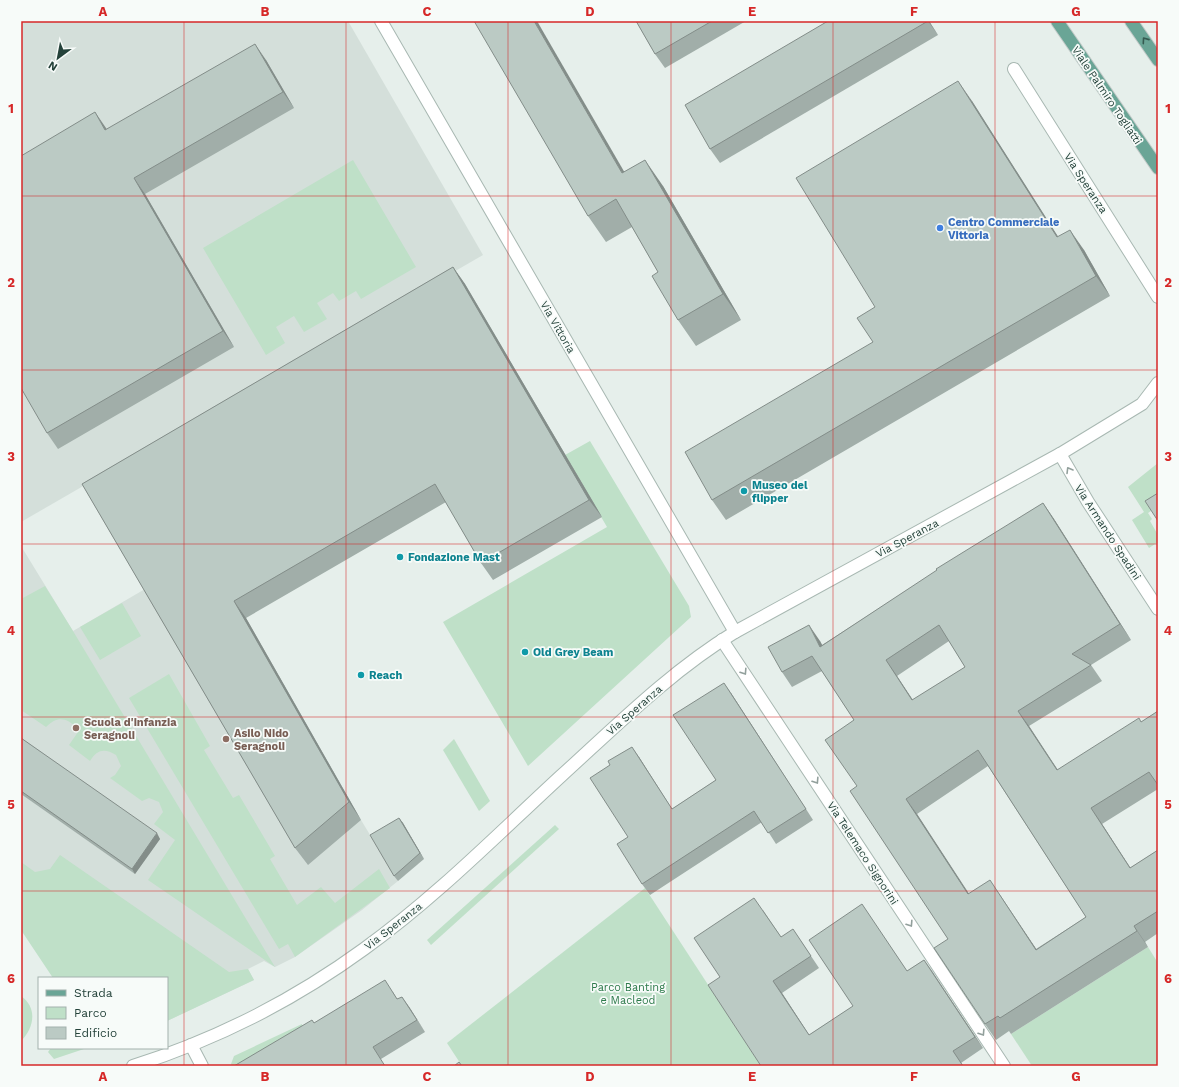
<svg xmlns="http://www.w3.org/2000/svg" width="1179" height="1087" viewBox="0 0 1179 1087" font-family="'Work Sans',sans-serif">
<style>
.built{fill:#d4dfda}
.green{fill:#bfe0c8}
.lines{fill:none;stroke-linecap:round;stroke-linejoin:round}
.minor-casing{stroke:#a8b8b2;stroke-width:14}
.major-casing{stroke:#c2cac8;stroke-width:14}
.minor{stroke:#fff;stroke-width:12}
.major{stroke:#6aa596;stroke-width:12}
.wall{fill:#a1aea9;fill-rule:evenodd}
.shaded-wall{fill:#838d89}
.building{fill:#bbcac4;stroke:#838d89;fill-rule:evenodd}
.oneway{stroke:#365b51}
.oneway2{stroke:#92a09c}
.grid{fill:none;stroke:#d62828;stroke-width:1;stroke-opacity:0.55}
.shop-dot{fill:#3f7fe0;stroke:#f7fbf9;stroke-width:1.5}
.culture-dot{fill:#0f9aa8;stroke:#f7fbf9;stroke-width:1.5}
.education-dot{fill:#8d6e63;stroke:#f7fbf9;stroke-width:1.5}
.labels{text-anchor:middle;stroke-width:3.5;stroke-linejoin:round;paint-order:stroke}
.street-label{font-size:11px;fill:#24423a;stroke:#f7fbf9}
.shop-label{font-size:11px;font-weight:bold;fill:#366cbe;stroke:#f7fbf9;text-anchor:start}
.culture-label{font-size:11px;font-weight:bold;fill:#0d838f;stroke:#f7fbf9;text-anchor:start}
.education-label{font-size:11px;font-weight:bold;fill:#785e54;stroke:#f7fbf9;text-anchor:start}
.park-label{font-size:11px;fill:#2d7a4b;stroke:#f7fbf9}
.neatline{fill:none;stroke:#d62828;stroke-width:1.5}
.grid-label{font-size:13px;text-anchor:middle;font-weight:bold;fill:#d62828}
</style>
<rect width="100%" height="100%" fill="#e6efeb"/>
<g class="built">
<polygon points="21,21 348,21 483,255 21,522"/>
<polygon points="21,546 73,631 145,589 361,820 398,881 362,910 295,957 275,967 264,961 248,969 254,980 167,1021 167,978 21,903"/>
</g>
<g class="green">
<polygon points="353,160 416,267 361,299 356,291 339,301 333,293 317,303 327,319 304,332 294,316 276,327 285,343 266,355 203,248"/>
<polygon points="590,441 689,606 691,617 528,766 443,622 607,527 565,455"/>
<polygon points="1158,463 1158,506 1148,513 1152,519 1150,521 1158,535 1158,542 1149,548 1132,520 1144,512 1128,487"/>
<path d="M45,586l28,45 202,336 -127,-87 27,-40 -21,-16 9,-12 -4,-10 -10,-4 -7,3 -32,-23 5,-3 6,-9 -5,-11c-11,-7 -19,-6 -26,6l-21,-16 9,-13v-4c-12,-10 -20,-13 -32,-1l-25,-17v-111z"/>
<polygon points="122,603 141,636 100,660 80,627"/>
<polygon points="169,674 210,746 204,750 233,798 239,795 275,856 270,859 297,905 321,887 335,903 379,869 390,888 295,957 288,944 279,949 129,698"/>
<polygon points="454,739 490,801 479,811 443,750"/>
<polygon points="555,825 559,829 431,945 427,940"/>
<polygon points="60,855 229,972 248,969 254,980 167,1021 167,978 53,978 21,930 21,862 35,872 50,869"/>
<polygon points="645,888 761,1066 462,1066 447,1043"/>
<polygon points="1148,947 1158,963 1158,1066 1032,1066 1011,1034"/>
<path d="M21,996c17,12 13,32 0,45z"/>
<polygon points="302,1024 302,1030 244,1066 232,1066 231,1064 234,1056"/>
<polygon points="51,1048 87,1048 54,1059 48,1052"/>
</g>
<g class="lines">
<defs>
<g id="minor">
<polyline points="381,21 735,632"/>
<polyline points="1014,69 1158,297"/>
<polyline points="1060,454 1088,502 1158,609"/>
<polyline points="722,640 1004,1066"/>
<polyline points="191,1045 202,1066"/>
<path d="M133,1066c82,-26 161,-66 231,-117 71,-51 133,-114 197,-173 55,-50 110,-105 174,-144l325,-178 82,-50 16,-21"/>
</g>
<g id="major">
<polyline points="1057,21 1158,168"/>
<polyline points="1131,21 1158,60"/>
</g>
</defs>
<use href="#minor" class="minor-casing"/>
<use href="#major" class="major-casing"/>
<use href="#minor" class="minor"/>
<use href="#major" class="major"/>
</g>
<g class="wall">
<polygon points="636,21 746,21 665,68 655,54"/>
<polygon points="828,21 929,21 938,35 720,163 710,149"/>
<polygon points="266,60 294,108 145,194 234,347 58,449 47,433 107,129"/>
<polygon points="972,101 1058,237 1084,250 1110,296 726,520 712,500 873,342 875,307"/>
<polygon points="624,171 663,186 741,320 696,346 678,320 658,272 632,227 606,242 588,216"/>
<polygon points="453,267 465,284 602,517 493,580 481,563 446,502 246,618 361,820 308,865 295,848 82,484"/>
<path d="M1043,503l11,16 77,121 -40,25 11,16 -73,45 29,44 83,-48 17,-11v78l-56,35 28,44 28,-18v83l-13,9 3,5 -137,87 -2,-3 -13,9 -11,-16 -37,-85 -91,-153 -3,-66 -32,-49 -30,16 -10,-15 38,-31 2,4zM949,641l16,26 -52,33 -16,-24zM988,766l98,151 -50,32 -36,-54 -32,-2 -51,-79z"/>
<polygon points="731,693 813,820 776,844 762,822 650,895 642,884 628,837 639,757 672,809 716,780"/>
<polygon points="21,738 160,839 135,874 21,794"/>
<polygon points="399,818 403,823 424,859 398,881 394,876"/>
<polygon points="763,910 781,937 801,941 819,968 782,993 809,1035 924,960 983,1048 961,1063 761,1066 720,977"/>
<polygon points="393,992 397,999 402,997 425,1032 381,1059 315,1023"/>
</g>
<g class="shaded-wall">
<polygon points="534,21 537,21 640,199 622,173"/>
<polygon points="928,21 929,21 938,35"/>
<polygon points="255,44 266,60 294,108 283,92"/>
<polygon points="958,81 972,101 1071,257 1057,237"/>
<polygon points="95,112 106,128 116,146 105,130"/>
<polygon points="645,160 663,186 741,320 723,294"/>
<polygon points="134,178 145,194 234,347 223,331"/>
<polygon points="1070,230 1084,250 1110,296 1096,276"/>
<polygon points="453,267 465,284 602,517 589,500"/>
<polygon points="1043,503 1054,519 1131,640 1120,624"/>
<polygon points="234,601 246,618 361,820 349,802"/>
<polygon points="809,625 820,641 831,662 820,647"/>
<polygon points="886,660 897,676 923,716 912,700"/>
<polygon points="724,683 731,693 813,820 806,809"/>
<polygon points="1018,711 1029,726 1068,786 1057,770"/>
<polygon points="632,747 639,757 679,820 672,809"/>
<polygon points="906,799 917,814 979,909 968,894"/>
<polygon points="1091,808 1102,824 1141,884 1130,868"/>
<polygon points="399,818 403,823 424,859 420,853"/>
<polygon points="157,833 160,839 135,874 132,869"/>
<polygon points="990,880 1000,895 1047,965 1036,950"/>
<polygon points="1134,926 1145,942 1148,947 1137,931"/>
<polygon points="924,960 932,971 983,1048 975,1037"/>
<polygon points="773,981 782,993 817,1047"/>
<polygon points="402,997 410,1008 425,1032 417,1020"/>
</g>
<g class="building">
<polygon points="474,21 534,21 622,173 645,160 723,294 678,320 652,276 658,272 616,199 588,216"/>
<polygon points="636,21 712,21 655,54"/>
<polygon points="828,21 928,21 710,149 685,105"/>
<polygon points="255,44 283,92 134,178 223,331 47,433 21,388 21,156 95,112 105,130"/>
<polygon points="958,81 1057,237 1070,230 1096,276 712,500 685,452 873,342 857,318 875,307 796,178"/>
<polygon points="453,267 589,500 481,563 435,484 234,601 349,802 295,848 82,484"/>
<polygon points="1158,493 1158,521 1145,501"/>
<path d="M1043,503l77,121 -48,30 19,11 -73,46 39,59 82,-52 2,4 17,-11v74l-9,-13 -58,36 39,60 28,-18v61l-24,15 3,5 -137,87 -2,-2 -13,8 -51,-76 14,-9 -98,-148 7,-5 -32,-46 29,-20 -42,-64 -30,16 -14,-25 41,-22 11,22 117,-77 -1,-1zM939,625l26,42 -53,33 -26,-40zM978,750l108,167 -50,33 -46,-70 -22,14 -62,-95z"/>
<polygon points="724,683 806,809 768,833 754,811 642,884 617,844 628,837 590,778 610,765 608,761 632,747 672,809 716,780 673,715"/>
<polygon points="21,738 157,833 132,869 21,791"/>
<polygon points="399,818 420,853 394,876 370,835"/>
<polygon points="754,898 781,937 793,929 811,956 773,981 809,1035 853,1006 809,940 862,904 907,971 924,960 975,1037 953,1051 963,1066 761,1066 708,985 720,977 694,938"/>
<polygon points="385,980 397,999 402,997 417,1020 373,1047 385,1066 234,1066 312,1020 314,1023"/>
<polygon points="459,1062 462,1066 454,1066"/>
</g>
<defs><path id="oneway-chevron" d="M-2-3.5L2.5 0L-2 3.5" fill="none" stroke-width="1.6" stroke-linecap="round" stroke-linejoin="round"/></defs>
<use class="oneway" href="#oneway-chevron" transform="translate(1145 40) rotate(-125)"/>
<g class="oneway2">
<use href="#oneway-chevron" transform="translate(1069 470) rotate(-121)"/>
<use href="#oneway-chevron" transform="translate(744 672) rotate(57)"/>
<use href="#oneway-chevron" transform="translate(816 781) rotate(57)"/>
<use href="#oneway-chevron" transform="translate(910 924) rotate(57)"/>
<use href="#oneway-chevron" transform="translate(982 1033) rotate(57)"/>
</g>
<path class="grid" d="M184,21v1045M346,21v1045M508,21v1045M671,21v1045M833,21v1045M995,21v1045M21,196h1137M21,370h1137M21,544h1137M21,717h1137M21,891h1137"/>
<circle class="shop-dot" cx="940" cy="228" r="4"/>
<g class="culture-dot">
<circle cx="744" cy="491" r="4"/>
<circle cx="400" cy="557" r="4"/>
<circle cx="525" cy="652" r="4"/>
<circle cx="361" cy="675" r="4"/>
</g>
<g class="education-dot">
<circle cx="76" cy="728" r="4"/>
<circle cx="226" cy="739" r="4"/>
</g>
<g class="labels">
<g class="street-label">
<text transform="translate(1107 95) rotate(56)" y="4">Viale Palmiro Togliatti</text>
<text transform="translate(1086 183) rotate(57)" y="4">Via Speranza</text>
<text transform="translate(558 327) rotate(60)" y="4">Via Vittoria</text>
<text transform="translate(1108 532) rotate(57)" y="4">Via Armando Spadini</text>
<text transform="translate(907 538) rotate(-28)" y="4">Via Speranza</text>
<text transform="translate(634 710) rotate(-41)" y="4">Via Speranza</text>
<text transform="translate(863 853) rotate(57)" y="4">Via Telemaco Signorini</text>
<text transform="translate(393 926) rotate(-38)" y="4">Via Speranza</text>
</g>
<g class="shop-label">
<text x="948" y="226">Centro Commerciale<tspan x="948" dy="13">Vittoria</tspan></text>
</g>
<g class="culture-label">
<text x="752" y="489">Museo del<tspan x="752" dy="13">flipper</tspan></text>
<text x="408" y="561">Fondazione Mast</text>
<text x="533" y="656">Old Grey Beam</text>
<text x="369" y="679">Reach</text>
</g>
<g class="education-label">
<text x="84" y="726">Scuola d'infanzia<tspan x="84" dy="13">Seragnoli</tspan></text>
<text x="234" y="737">Asilo Nido<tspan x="234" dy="13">Seragnoli</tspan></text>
</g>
<g class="park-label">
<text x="628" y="991">Parco Banting<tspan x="628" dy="13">e Macleod</tspan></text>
</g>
</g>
<rect width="1179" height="1087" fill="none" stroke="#f7fbf9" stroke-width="44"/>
<rect x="38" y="977" width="130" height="72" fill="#f7fbf9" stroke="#a3b1ad"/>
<rect x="46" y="990" width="20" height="6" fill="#6aa596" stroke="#a3b1ad"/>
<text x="74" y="997" font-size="12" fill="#24423a">Strada</text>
<rect x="46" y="1007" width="20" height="12" fill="#bfe0c8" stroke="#a3b1ad"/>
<text x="74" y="1017" font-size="12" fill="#24423a">Parco</text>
<rect x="46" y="1027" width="20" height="12" fill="#bbcac4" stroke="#a3b1ad"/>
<text x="74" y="1037" font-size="12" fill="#24423a">Edificio</text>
<g transform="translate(58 58) rotate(212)" stroke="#f7fbf9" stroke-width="3" paint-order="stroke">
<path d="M0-3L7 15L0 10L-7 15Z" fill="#24423a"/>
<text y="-6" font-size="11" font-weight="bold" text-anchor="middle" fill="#24423a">N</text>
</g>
<rect x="22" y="22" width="1135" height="1043" class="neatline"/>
<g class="grid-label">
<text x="103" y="16">A</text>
<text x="265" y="16">B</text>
<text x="427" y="16">C</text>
<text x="590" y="16">D</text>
<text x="752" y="16">E</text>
<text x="914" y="16">F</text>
<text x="1076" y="16">G</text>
<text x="11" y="113">1</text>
<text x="1168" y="113">1</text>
<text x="11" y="287">2</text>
<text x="1168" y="287">2</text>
<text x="11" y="461">3</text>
<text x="1168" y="461">3</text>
<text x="11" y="635">4</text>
<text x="1168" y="635">4</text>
<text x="11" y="809">5</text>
<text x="1168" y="809">5</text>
<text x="11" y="983">6</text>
<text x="1168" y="983">6</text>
<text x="103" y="1081">A</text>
<text x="265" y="1081">B</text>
<text x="427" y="1081">C</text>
<text x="590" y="1081">D</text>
<text x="752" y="1081">E</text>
<text x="914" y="1081">F</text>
<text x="1076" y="1081">G</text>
</g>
</svg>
